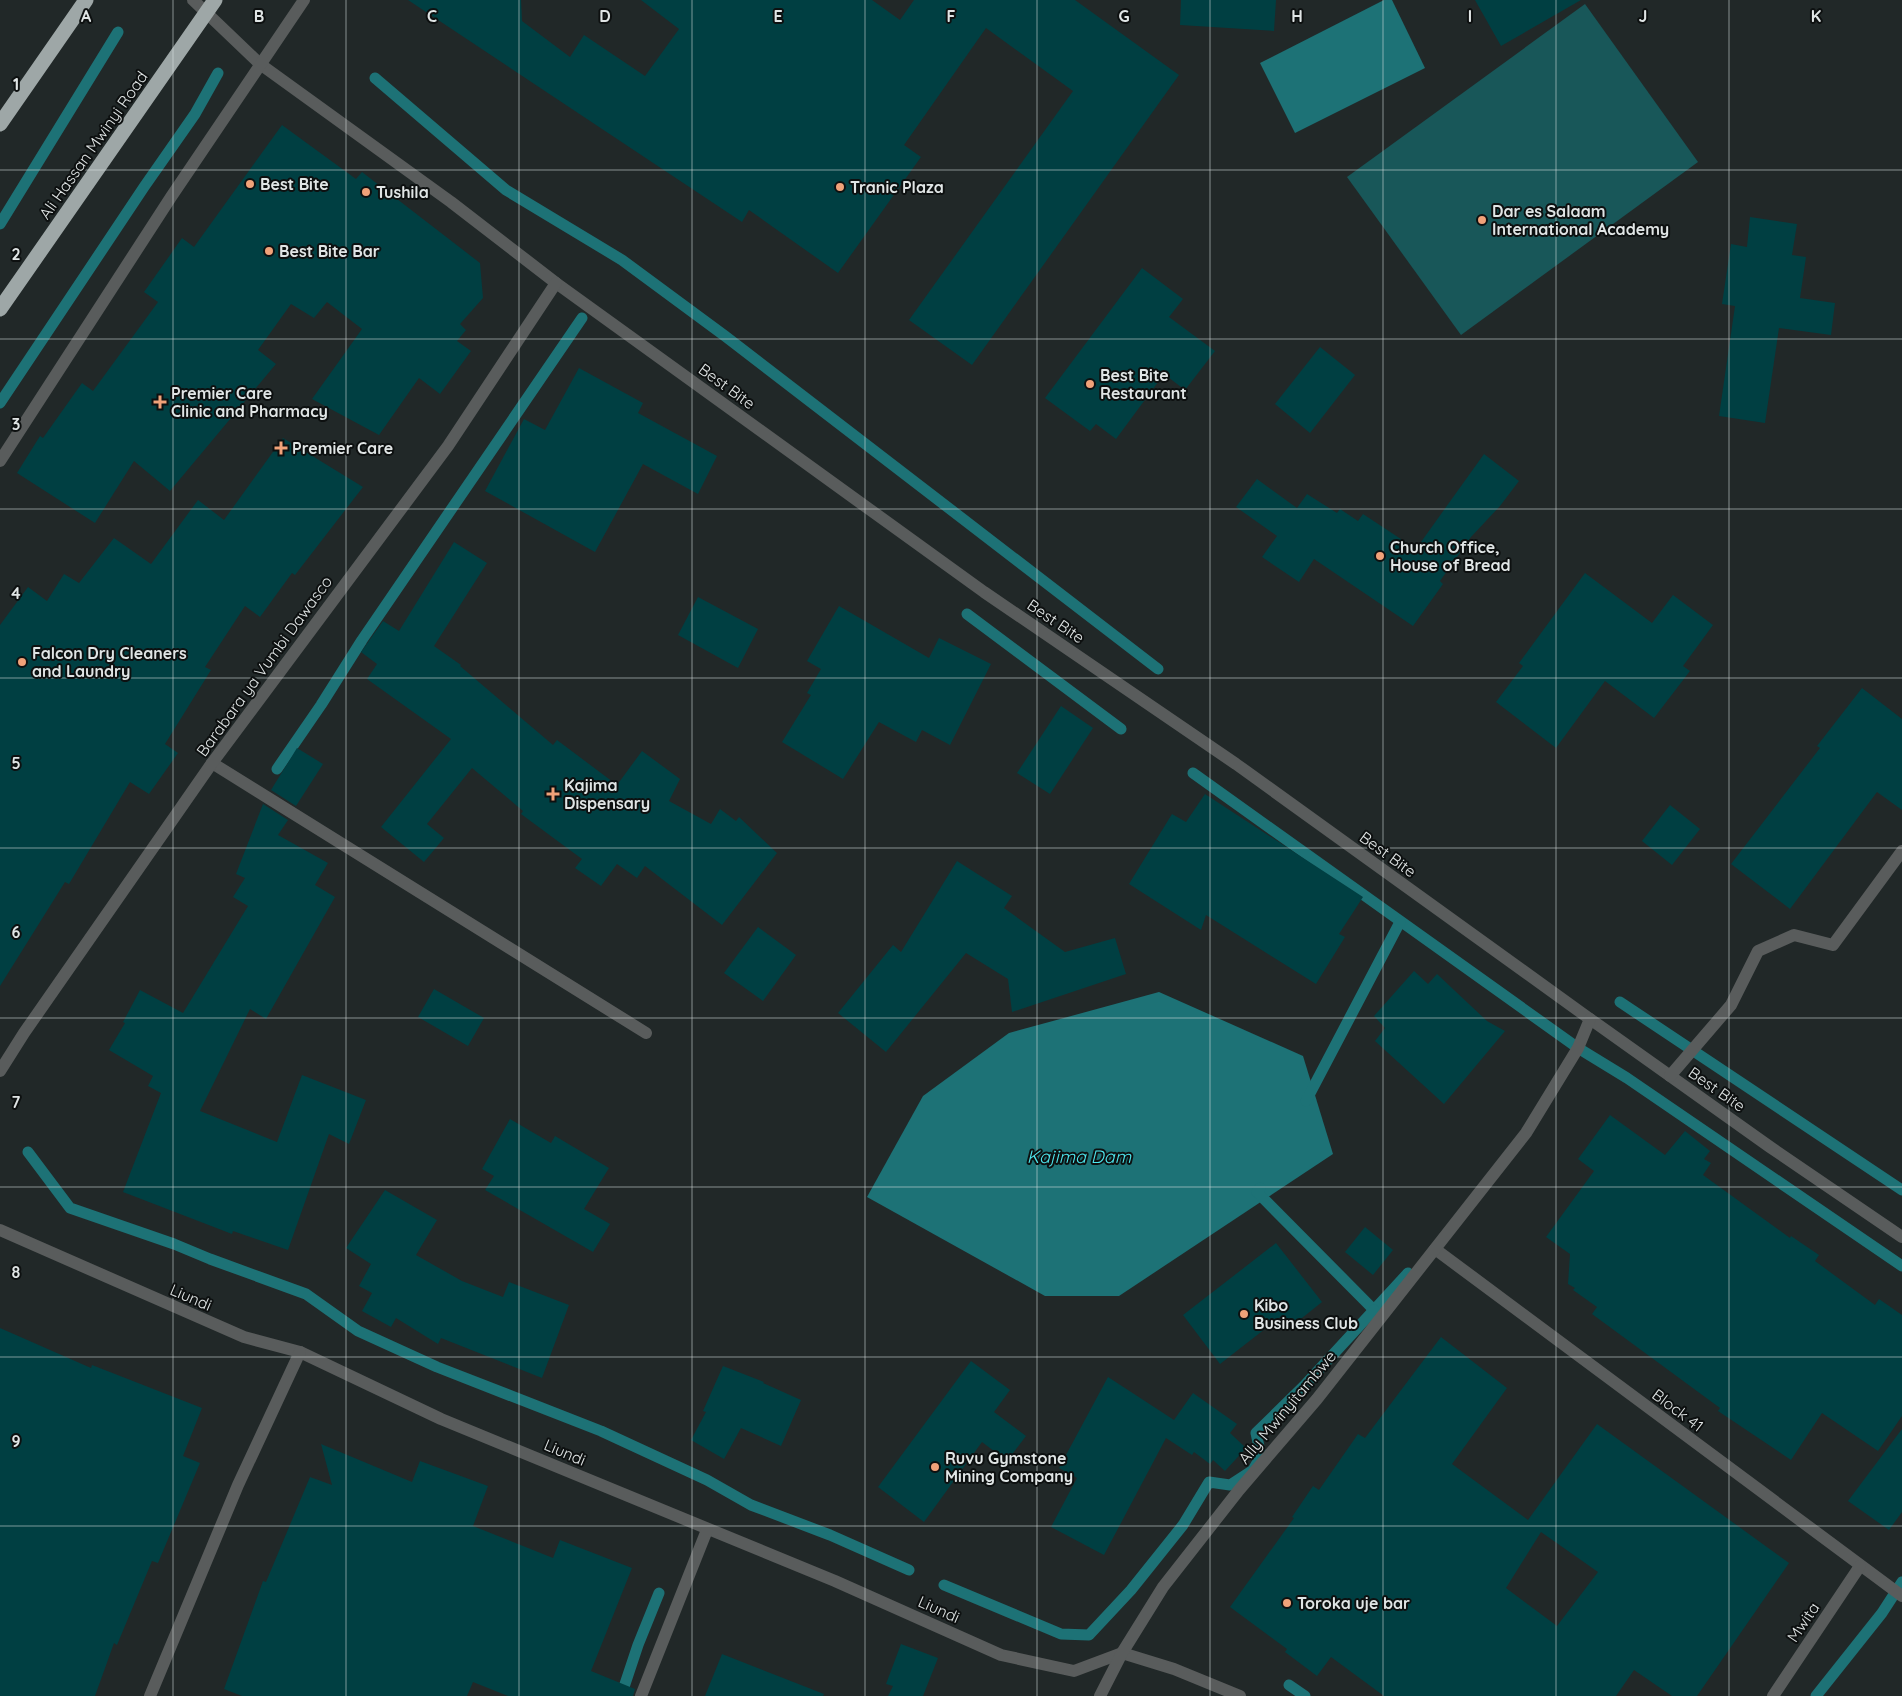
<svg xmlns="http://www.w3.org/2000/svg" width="1902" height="1696" viewBox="0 0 1902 1696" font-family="Quicksand,sans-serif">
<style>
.green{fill:#185759}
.water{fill:#1d7276}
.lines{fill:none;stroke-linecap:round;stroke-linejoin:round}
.stream{stroke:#1d7276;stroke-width:11}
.building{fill:#003f42;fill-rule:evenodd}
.minor{stroke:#595c5c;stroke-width:12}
.highway{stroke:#9ea7a7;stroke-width:15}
.grid{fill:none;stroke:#e0e5e5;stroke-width:1;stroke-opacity:0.55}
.poi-dot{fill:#f0a279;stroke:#0d1010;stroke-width:2}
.labels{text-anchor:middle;stroke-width:4;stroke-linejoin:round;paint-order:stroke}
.street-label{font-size:16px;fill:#e0e5e5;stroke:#0d1010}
.poi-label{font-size:16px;font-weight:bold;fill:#e0e5e5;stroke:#0d1010;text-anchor:start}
.water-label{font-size:18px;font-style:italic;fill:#4fe9f0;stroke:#0d1010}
.grid-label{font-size:16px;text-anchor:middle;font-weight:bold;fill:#e0e5e5;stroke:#0d1010;stroke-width:4;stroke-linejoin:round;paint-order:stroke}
</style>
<rect width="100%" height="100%" fill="#212828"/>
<polygon class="green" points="1585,4 1698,162 1461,335 1347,177"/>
<g class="water">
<polygon points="1384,0 1392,0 1425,68 1295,133 1260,63"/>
<polygon points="1159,992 1303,1056 1333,1154 1119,1296 1045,1296 867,1197 923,1096 1009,1033"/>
</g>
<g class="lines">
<g class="stream">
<polyline points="375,78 506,190 622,260 725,336 1158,669"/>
<polyline points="0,224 118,32"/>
<polyline points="0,403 144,187 195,114 218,73"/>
<polyline points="967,614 1121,729"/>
<polyline points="277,769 321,705 362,640 582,318"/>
<polyline points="1193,773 1578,1048 1627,1078 1902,1266"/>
<polyline points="1620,1002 1902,1190"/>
<polyline points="1306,1101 1400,922"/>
<polyline points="28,1152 70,1208 174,1244 210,1259 306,1294 358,1331 437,1367 601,1431 707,1480 751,1505 830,1535 909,1570"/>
<polyline points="1260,1188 1257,1192 1374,1310 1408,1273"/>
<polyline points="944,1585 1061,1634 1089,1635 1131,1590 1183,1525 1209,1482 1230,1485 1253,1470 1261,1456 1256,1433 1304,1386 1374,1310"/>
<polyline points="1289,1685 1305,1696"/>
<polyline points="621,1696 638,1645 659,1593"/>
<polyline points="1816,1696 1882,1613 1902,1582"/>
</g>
</g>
<g class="building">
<polygon points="408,0 521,0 522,21 570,57 584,35 645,76 679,29 641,0 872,0 900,20 914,0 1075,0 1179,75 972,365 909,320 1073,91 986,28 904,145 921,157 838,273 749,210 742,222"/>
<polygon points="1181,0 1276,0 1274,31 1180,25"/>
<polygon points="1475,0 1581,0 1501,46"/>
<polygon points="282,125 356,179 362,172 480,263 483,298 460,324 466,330 457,341 471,351 440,394 419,378 379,435 312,399 362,329 327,302 314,318 291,304 258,350 276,364 170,491 134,461 95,523 17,473 40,436 43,438 82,383 93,391 158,302 144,292 182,238 194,247"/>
<polygon points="1750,217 1797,224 1792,255 1806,257 1800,298 1835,303 1831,335 1779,328 1765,423 1719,416 1735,306 1722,304 1731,244 1747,247"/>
<polygon points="1142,268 1183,299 1169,317 1215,351 1185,390 1164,374 1116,439 1096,424 1090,431 1045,398"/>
<polygon points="1320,347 1355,375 1310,433 1275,404"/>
<polygon points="579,368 643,403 638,413 717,456 698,494 643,464 595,552 485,491 524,419 545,430"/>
<polygon points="283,438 363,487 295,575 292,573 260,617 245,606 205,667 211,670 165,744 178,753 149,794 130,782 69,884 65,882 0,986 0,625 28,587 47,601 64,574 79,583 114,538 151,564 198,500 224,520"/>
<polygon points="1484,454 1519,481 1500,506 1471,537 1440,581 1443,584 1413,626 1314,559 1299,582 1262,557 1277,536 1236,507 1257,479 1297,508 1307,494 1337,513 1340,509 1358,521 1363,514 1416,549"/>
<polygon points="454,542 487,563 434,646 461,665 460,666 553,745 557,740 617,785 642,751 680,779 669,801 711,824 720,809 736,821 739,817 777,853 722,925 645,866 637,878 617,864 601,886 575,868 582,859 521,814 523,811 472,768 427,824 444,838 424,862 381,827 451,739 367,679 377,664 361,652 383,621 399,631"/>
<polygon points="1585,573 1652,623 1673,595 1713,625 1683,666 1690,671 1654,718 1605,681 1556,748 1496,702 1523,666 1519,663"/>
<polygon points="698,597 758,629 738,668 678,635"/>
<polygon points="839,606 929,658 939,638 991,664 950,745 922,730 916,742 879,722 843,779 782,742 811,695 807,693 821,669 807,661"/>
<polygon points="1862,688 1902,719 1902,810 1877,792 1790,909 1731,864 1820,748 1817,746"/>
<polygon points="1061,706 1093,728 1050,794 1017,773"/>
<polygon points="297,748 323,764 296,806 271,790"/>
<polygon points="1205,794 1363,897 1339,934 1345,937 1316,984 1206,915 1201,930 1129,884 1172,814 1186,822"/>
<polygon points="263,804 288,820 278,835 328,863 315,885 335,897 266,1019 250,1009 200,1111 277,1142 302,1075 366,1100 349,1144 329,1134 288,1250 233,1231 232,1234 123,1192 161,1093 148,1086 153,1076 109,1050 125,1023 123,1022 140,990 183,1013 248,906 233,897 245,878 236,874"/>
<polygon points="1670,805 1700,829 1672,865 1642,841"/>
<polygon points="957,861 1012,896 1004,908 1065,952 1115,938 1126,974 1012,1012 1008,979 966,953 886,1052 838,1013 893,945 901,952"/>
<polygon points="758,927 796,955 763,1001 724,973"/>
<polygon points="1414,971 1428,984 1437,974 1487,1021 1505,1031 1444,1104 1375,1041 1385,1028 1374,1016"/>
<polygon points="434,989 484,1018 468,1046 418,1017"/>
<polygon points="1610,1115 1665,1155 1685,1131 1710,1151 1704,1159 1711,1163 1703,1175 1790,1238 1791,1236 1819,1255 1815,1261 1875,1305 1879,1299 1902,1315 1902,1416 1878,1451 1822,1413 1791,1460 1718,1411 1720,1408 1592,1314 1597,1307 1573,1290 1575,1288 1568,1284 1570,1254 1546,1237 1594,1171 1578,1159"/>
<polygon points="510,1119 551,1143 555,1136 609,1168 584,1209 610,1224 593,1252 485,1190 494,1176 482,1169"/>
<polygon points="385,1190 437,1220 416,1255 462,1281 503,1297 509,1282 569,1305 542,1378 441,1338 438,1344 396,1318 391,1327 362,1311 372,1293 359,1286 371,1264 346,1248"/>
<polygon points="1365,1227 1393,1250 1373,1275 1345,1252"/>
<polygon points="1276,1243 1322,1302 1292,1326 1283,1315 1220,1364 1183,1315"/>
<polygon points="0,1328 91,1368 92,1365 202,1408 183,1456 200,1463 158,1563 152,1561 117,1645 114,1643 95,1696 0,1696"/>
<path d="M1441,1337l66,51 -55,76 76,56 69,-96 192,139 -92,133h-25l-38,-26 -18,26h-232l-53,-39 -14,19 -32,-24 2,-3 -57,-42 64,-89 -2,-1 21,-31 6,4 39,-56 7,4zM1541,1532l57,40 -41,54 -51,-38z"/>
<polygon points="971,1361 1010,1390 994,1412 1026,1436 1007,1461 982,1442 924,1522 878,1487"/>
<polygon points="723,1366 764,1382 763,1383 801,1400 781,1446 741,1428 724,1459 691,1440 706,1412 703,1411"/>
<polygon points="1108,1377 1174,1420 1193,1393 1237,1424 1230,1433 1246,1448 1225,1471 1213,1460 1210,1464 1194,1452 1192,1455 1166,1438 1104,1555 1051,1527 1077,1478 1059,1468"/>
<polygon points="1902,1429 1902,1512 1889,1530 1848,1501"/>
<polygon points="321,1444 412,1482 420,1461 488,1486 473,1526 553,1558 560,1540 632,1568 591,1671 635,1689 633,1696 508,1696 473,1682 467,1696 242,1696 224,1689 263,1581 266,1582 310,1477 332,1485"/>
<polygon points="901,1644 938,1658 923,1696 888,1696 893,1686 886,1684"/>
<polygon points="722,1654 824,1694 823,1696 705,1696"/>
</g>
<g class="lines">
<g class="minor">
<polyline points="193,0 260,64 451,202 556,283 984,592 1236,764 1590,1019 1770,1147 1902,1237"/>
<polyline points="0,461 171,197 304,0"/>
<polyline points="212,763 646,1033"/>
<polyline points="0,1071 24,1033 212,763 448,446 556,283"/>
<polyline points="1670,1076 1731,1005 1758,951 1794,935 1833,945 1902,851"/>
<polyline points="0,1230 244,1337 300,1352 441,1419 835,1581 1001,1655 1074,1671 1122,1653 1174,1669 1240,1696"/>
<polyline points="1435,1249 1902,1596"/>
<polyline points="150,1696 238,1485 300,1352"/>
<polyline points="641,1696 707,1530"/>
<polyline points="1100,1696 1122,1653 1163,1587 1239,1490 1317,1399 1526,1133 1578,1048 1590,1019"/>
<polyline points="1773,1696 1860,1566"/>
</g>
<g class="highway">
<polyline points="0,124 86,0"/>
<polyline points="0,309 215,0"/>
</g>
</g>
<path class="grid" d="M173,0v1696M346,0v1696M519,0v1696M692,0v1696M865,0v1696M1037,0v1696M1210,0v1696M1383,0v1696M1556,0v1696M1729,0v1696M0,170h1902M0,339h1902M0,509h1902M0,678h1902M0,848h1902M0,1018h1902M0,1187h1902M0,1357h1902M0,1526h1902"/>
<g class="poi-dot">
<circle cx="250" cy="184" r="5"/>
<circle cx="840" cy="187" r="5"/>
<circle cx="366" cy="192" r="5"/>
<circle cx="1482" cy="220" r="5"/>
<circle cx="269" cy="251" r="5"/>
<circle cx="1090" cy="384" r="5"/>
<path d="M157.5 394.5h5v5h5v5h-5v5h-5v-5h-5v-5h5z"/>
<path d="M278.5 440.5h5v5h5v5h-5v5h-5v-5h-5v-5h5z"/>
<circle cx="1380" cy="556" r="5"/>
<circle cx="22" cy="662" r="5"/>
<path d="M550.5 786.5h5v5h5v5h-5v5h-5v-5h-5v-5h5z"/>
<circle cx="1244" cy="1314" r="5"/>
<circle cx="935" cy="1467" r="5"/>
<circle cx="1287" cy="1603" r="5"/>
</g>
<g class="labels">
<g class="street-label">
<text transform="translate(93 145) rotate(-55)" y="6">Ali Hassan Mwinyi Road</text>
<text transform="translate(727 386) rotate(36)" y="6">Best Bite</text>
<text transform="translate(1056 621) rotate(34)" y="6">Best Bite</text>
<text transform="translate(264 666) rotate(-54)" y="6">Barabara ya Vumbi Dawasco</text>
<text transform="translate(1388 854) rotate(36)" y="6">Best Bite</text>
<text transform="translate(1717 1089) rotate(35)" y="6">Best Bite</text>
<text transform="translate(191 1297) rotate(23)" y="6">Liundi</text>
<text transform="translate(1287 1407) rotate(-50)" y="6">Ally Mwinyitambwe</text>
<text transform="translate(1678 1410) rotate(37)" y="6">Block 41</text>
<text transform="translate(565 1452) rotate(23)" y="6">Liundi</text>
<text transform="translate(939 1609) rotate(24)" y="6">Liundi</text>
<text transform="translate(1803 1622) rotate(-56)" y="6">Mwita</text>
</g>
<g class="poi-label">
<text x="260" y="190">Best Bite</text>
<text x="850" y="193">Tranic Plaza</text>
<text x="376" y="198">Tushila</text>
<text x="1492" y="217">Dar es Salaam<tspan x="1492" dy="18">International Academy</tspan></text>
<text x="279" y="257">Best Bite Bar</text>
<text x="1100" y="381">Best Bite<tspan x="1100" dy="18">Restaurant</tspan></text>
<text x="171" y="399">Premier Care<tspan x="171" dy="18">Clinic and Pharmacy</tspan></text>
<text x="292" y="454">Premier Care</text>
<text x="1390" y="553">Church Office,<tspan x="1390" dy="18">House of Bread</tspan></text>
<text x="32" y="659">Falcon Dry Cleaners<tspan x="32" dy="18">and Laundry</tspan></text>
<text x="564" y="791">Kajima<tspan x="564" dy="18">Dispensary</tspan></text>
<text x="1254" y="1311">Kibo<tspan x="1254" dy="18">Business Club</tspan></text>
<text x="945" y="1464">Ruvu Gymstone<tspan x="945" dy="18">Mining Company</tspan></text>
<text x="1297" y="1609">Toroka uje bar</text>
</g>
<g class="water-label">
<text x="1079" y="1163">Kajima Dam</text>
</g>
</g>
<g class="grid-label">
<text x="86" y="22">A</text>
<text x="259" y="22">B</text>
<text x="432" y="22">C</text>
<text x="605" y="22">D</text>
<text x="778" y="22">E</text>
<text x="951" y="22">F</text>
<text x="1124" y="22">G</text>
<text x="1297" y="22">H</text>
<text x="1470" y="22">I</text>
<text x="1643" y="22">J</text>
<text x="1816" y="22">K</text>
<text x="16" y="90">1</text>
<text x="16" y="260">2</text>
<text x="16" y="430">3</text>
<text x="16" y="599">4</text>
<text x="16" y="769">5</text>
<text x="16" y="938">6</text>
<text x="16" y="1108">7</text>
<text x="16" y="1278">8</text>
<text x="16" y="1447">9</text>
</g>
</svg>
